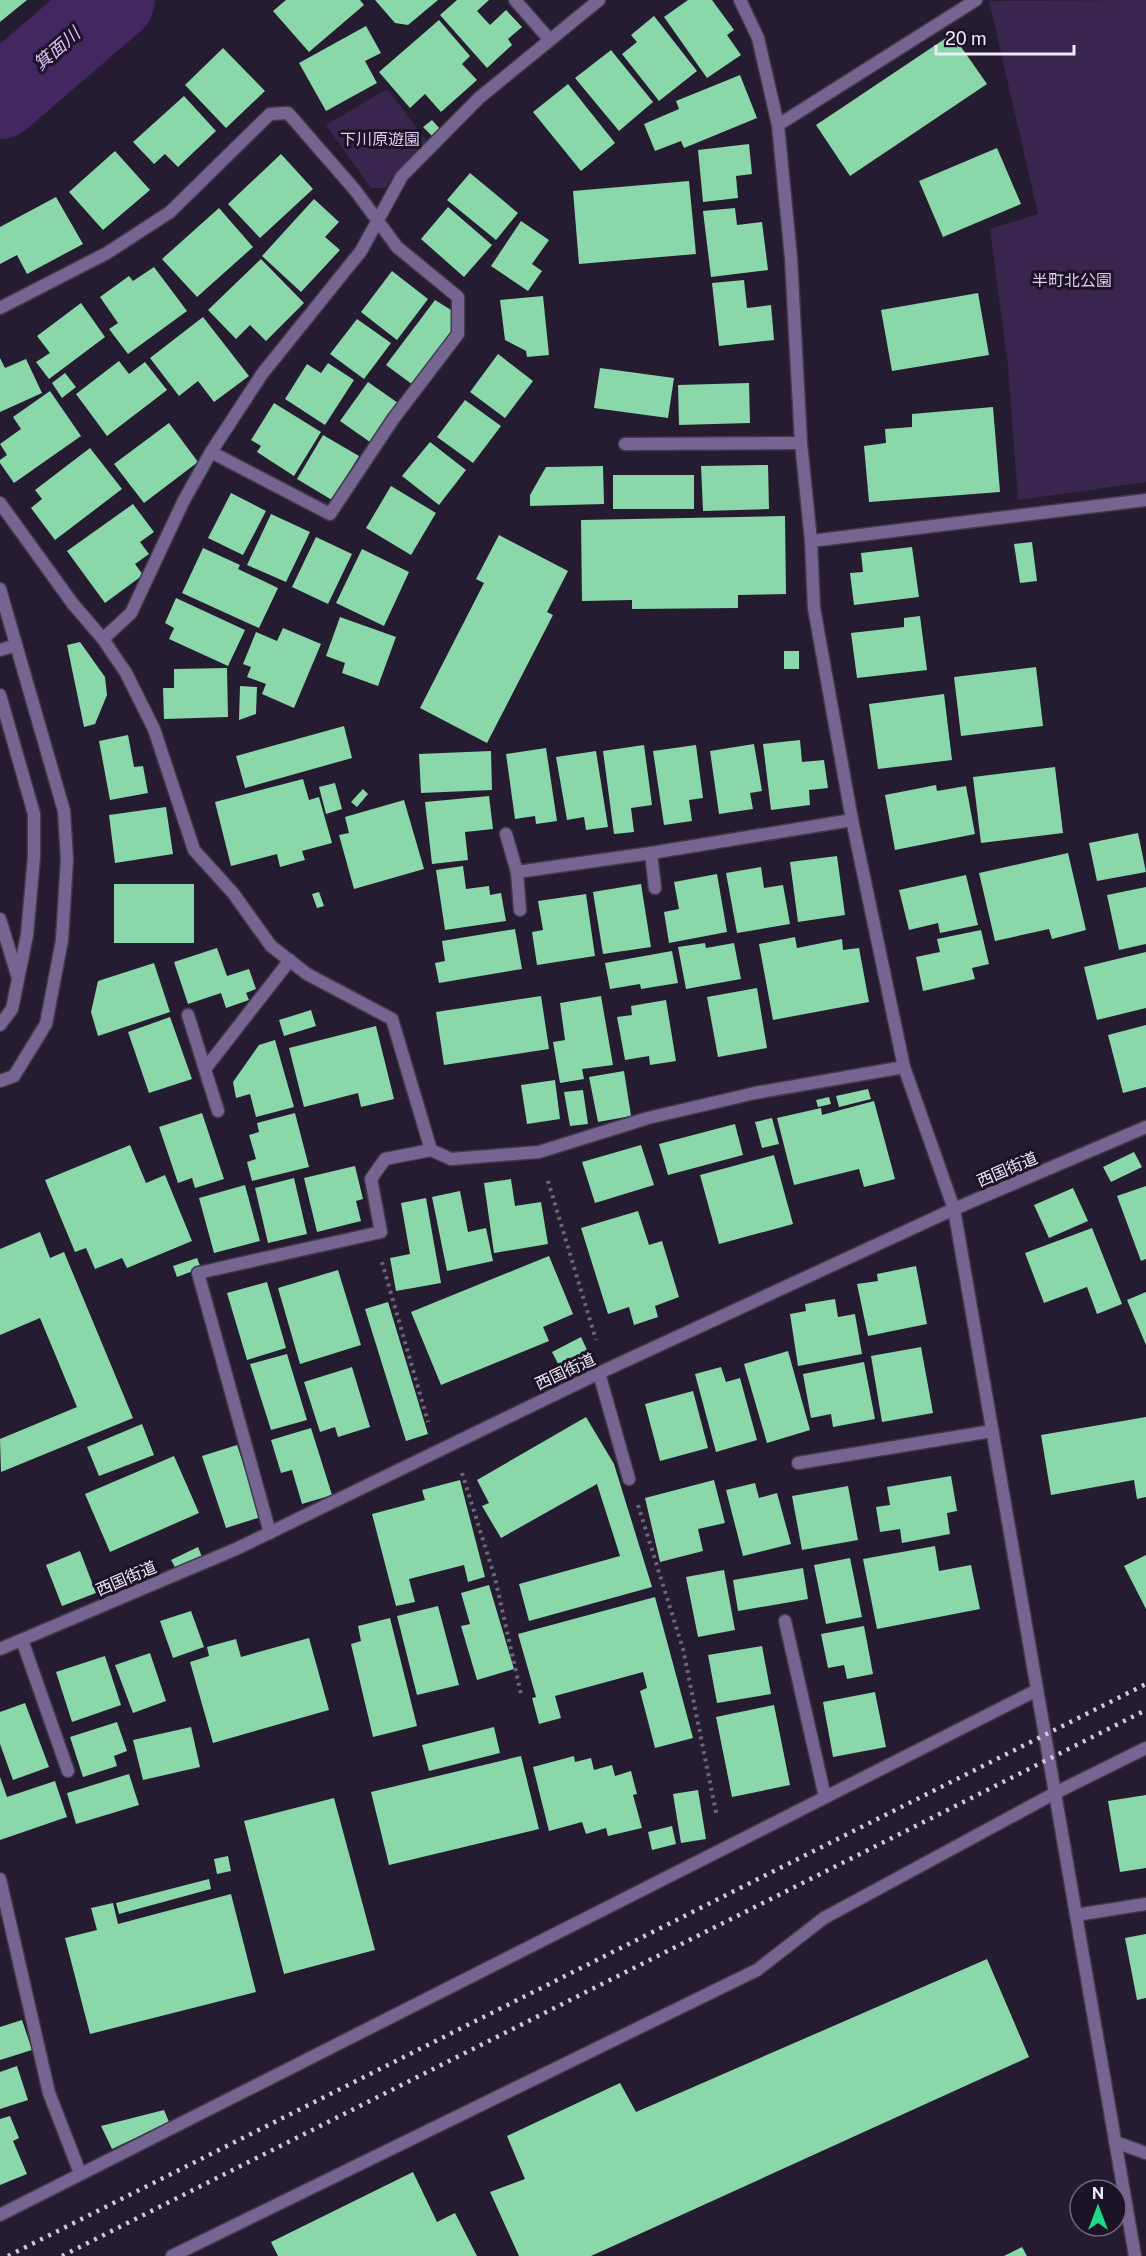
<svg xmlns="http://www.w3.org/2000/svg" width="1146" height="2256" viewBox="0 0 1146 2256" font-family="'Public Sans','Noto Sans JP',sans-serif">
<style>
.park{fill:#38264e}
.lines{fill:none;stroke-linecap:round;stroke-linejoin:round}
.river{stroke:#422761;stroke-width:82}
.building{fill:#8ad7a9}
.service-casing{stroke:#41394d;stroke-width:15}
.minor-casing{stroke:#41394d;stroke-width:15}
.tertiary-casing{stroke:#41394d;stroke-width:15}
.path{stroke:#6c6577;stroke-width:4;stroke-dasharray:3 4.5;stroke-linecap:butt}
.service{stroke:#766491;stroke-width:12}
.minor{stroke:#766491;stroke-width:12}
.tertiary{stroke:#766491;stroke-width:12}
.rail{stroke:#cfc9d8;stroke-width:4.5;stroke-dasharray:3 6;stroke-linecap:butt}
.labels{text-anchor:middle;stroke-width:6;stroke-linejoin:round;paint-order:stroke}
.park-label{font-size:16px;fill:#dccdf2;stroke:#1c1327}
.street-label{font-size:16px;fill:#efeaf8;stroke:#1c1327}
.water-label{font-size:18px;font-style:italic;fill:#d8c3f9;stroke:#1c1327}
</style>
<rect width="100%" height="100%" fill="#251c31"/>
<g class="park">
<polygon points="1146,0 1146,482 1018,500 1008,366 990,229 1038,214 989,1"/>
<polygon points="387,89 427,141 385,188 371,188 326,125"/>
</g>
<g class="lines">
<polyline class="river" points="0,98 114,0"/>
</g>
<g class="building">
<polygon points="0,0 27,0 0,22"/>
<polygon points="286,0 360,0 364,5 309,52 273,11"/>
<polygon points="375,0 438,0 408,25 395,23"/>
<polygon points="457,0 489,0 477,11 490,25 506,10 522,27 508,39 512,45 487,68 440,15"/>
<polygon points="688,0 712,0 734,30 727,35 741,55 707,78 664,17"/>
<polygon points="654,16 697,71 659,101 622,54 637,42 631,35"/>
<polygon points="439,20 470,56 462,64 477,80 441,112 425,94 410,108 379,72"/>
<polygon points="366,26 381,53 365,61 377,83 326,111 299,63"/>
<polygon points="952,34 987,84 850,176 816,125"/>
<polygon points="223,48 265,91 226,128 185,85"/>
<polygon points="611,50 653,102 619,131 575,78"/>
<polygon points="740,75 757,118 684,148 681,141 655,151 644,124 679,109 676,101"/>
<polygon points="568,84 615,143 581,171 533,112"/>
<polygon points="184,96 216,131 178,167 165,154 154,164 133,142"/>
<polygon points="432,120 440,129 432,136 423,127"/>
<polygon points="749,144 752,174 736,176 738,198 703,202 698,150"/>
<polygon points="997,148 1021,204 943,237 919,181"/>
<polygon points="115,151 150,190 103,230 69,192"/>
<polygon points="281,154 313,189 260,238 228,204"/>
<polygon points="470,173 518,213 496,240 447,200"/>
<polygon points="689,181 696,254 579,264 573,191"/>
<polygon points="56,197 83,244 27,274 17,255 0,264 0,227"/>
<polygon points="314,199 339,222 325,237 340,250 301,292 262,256"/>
<polygon points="448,207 492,245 464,277 421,239"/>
<polygon points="219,208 253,247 197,297 162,259"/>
<polygon points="735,208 737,225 762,222 768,270 711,277 703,211"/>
<polygon points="521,221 549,240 532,264 542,271 528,291 491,266"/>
<polygon points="261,259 304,303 266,341 250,325 236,339 208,310"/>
<polygon points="154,267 187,311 128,354 109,329 118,323 100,297 129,276 133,281"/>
<polygon points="392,271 428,299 397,340 361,312"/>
<polygon points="744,280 747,308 771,305 774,340 719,346 712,283"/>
<polygon points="978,293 989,355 892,371 881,310"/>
<polygon points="543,296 549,355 527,357 526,351 505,340 500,300"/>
<polygon points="435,300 451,310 453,333 413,385 386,365"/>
<polygon points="81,303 105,337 49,379 36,362 50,353 37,336"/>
<polygon points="203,317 249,376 214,402 198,381 179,396 150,358"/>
<polygon points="357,319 391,343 364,379 330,354"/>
<polygon points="498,354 533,381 505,418 470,392"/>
<polygon points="0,358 5,368 26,359 42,393 0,412"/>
<polygon points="119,361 129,374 145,362 167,390 107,436 76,394"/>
<polygon points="328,363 354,380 325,425 285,399 307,364 321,373"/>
<polygon points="600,368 674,378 668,418 594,408"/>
<polygon points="65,373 76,387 62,398 52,383"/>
<polygon points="368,382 398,403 370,442 340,421"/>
<polygon points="749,383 750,423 679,425 678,385"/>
<polygon points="50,391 81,436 14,483 0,463 0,460 7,455 0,444 21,429 13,417"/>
<polygon points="465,400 501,426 473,463 437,437"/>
<polygon points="274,403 321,432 294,476 257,452 261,446 251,440"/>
<polygon points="993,407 1000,492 869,502 864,446 886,443 885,429 912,427 912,414"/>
<polygon points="169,423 198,462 144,503 114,464"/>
<polygon points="323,435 359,456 332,500 297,479"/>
<polygon points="430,442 466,470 439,505 402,476"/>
<polygon points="90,448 122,489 55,540 31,508 42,499 35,490"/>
<polygon points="768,465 769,509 703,511 701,466"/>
<polygon points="603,466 604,504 530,506 530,495 546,467"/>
<rect x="613" y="475" width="81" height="34"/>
<polygon points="391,486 436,513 411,555 366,528"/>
<polygon points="231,493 266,511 243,555 208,538"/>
<polygon points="133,504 154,532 140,542 149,554 135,564 143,575 105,603 67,551"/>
<polygon points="271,514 310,532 286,582 247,565"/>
<polygon points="785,516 786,594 738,595 738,608 632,609 632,600 582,601 581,520"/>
<polygon points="499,535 568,571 547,612 553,615 487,743 420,708 484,583 476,579"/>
<polygon points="316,537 352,554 328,604 292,587"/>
<polygon points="1032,542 1037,581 1020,583 1014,544"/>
<polygon points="912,547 919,597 854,605 850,573 863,572 861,553"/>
<polygon points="203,548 240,565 238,569 278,588 259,628 182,593"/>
<polygon points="362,549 409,572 384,626 336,603"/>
<polygon points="176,598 245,630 228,666 169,639 174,628 165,623"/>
<polygon points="920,616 927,670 857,678 851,633 904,627 904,618"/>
<polygon points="340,617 396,637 378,686 342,673 345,663 326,656"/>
<polygon points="283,628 321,644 294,708 262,694 266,684 247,677 251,667 243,664 256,632 277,641"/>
<polygon points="80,642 105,677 107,695 95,724 84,727 67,645"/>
<rect x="784" y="651" width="15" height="18"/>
<polygon points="1036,667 1043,726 961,736 954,677"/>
<polygon points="227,668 228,717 164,719 163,688 174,688 174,669"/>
<polygon points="240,686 257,687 256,714 239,720"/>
<polygon points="944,694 952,760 878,769 869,704"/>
<polygon points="344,726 352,758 245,788 236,756"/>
<polygon points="128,735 134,767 143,766 148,793 110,800 99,741"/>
<polygon points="800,740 802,762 824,760 828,788 809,790 810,805 771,810 763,744"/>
<polygon points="754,744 762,791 750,793 753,809 719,814 710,751"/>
<polygon points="644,745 652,805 631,808 634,832 614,834 603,751"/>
<polygon points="696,745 703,798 689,800 692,821 664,825 653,751"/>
<polygon points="546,748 557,821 536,824 535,816 515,819 506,754"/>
<polygon points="491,751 492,790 421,793 419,754"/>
<polygon points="596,751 608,827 586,830 584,817 567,820 556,757"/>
<polygon points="1055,767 1063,833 981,843 973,777"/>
<polygon points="303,779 309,800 319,797 332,843 302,851 305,860 280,867 277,854 231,866 215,802"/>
<polygon points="335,783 342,809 326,814 319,787"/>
<polygon points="936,785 937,791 966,786 975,834 895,850 885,795"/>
<polygon points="363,789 368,794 357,807 351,802"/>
<polygon points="489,796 493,829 465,832 468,860 432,864 425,802"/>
<polygon points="404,800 424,869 354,889 339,835 349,833 345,817"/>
<polygon points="166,807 173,854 115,863 109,815"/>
<polygon points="1138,833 1146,872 1097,881 1089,843"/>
<polygon points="1068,853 1086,930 1052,939 1049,929 995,941 979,873"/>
<polygon points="837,856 845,915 798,922 790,862"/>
<polygon points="463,866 466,889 489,886 490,895 501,893 506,921 445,930 436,870"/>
<polygon points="761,867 764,888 783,885 790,924 737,933 726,873"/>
<polygon points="717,874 727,932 669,943 664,912 679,909 674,882"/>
<polygon points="966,875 978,925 940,933 938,923 909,930 899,890"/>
<rect x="114" y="884" width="80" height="59"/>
<polygon points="641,884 651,947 603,954 593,892"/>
<polygon points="1146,887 1146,944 1119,950 1107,895"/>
<polygon points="319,892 324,906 317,908 312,894"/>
<polygon points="586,894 595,956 537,965 532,932 543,930 538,901"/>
<polygon points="515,929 522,969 439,983 435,963 445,961 442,941"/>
<polygon points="981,930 989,964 972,968 975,979 923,991 916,957 940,952 937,939"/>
<polygon points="795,937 797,948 842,939 843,950 859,948 869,1002 773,1020 759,944"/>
<polygon points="705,943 706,948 734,943 741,979 686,989 678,947"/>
<polygon points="217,948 227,976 249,969 256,989 246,993 249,1000 226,1008 221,993 188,1004 174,962"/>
<polygon points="672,951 678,983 641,989 640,984 610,989 605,963"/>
<polygon points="1146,952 1146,1008 1097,1020 1084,967"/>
<polygon points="154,963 170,1012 98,1036 91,1012 98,981"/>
<polygon points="757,988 767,1048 718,1057 707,997"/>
<polygon points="541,996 549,1049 444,1065 436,1012"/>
<polygon points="601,996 613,1065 582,1069 584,1079 560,1083 553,1042 565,1040 560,1003"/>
<polygon points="666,1000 676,1061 650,1065 649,1056 625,1060 617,1017 632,1015 631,1006"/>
<polygon points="311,1010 316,1026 284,1036 279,1020"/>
<polygon points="170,1017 192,1079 149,1093 128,1032"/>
<polygon points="1146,1025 1146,1087 1123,1093 1108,1035"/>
<polygon points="376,1026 394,1099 361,1107 358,1093 304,1107 289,1048"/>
<polygon points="275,1040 294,1107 256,1117 250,1094 236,1098 233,1082 259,1045"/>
<polygon points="624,1071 631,1116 598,1122 589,1077"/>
<polygon points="555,1080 560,1119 527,1124 521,1085"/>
<polygon points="868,1089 871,1099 839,1107 836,1096"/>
<polygon points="583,1090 588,1124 570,1126 564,1092"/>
<polygon points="829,1097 831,1104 818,1107 816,1100"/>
<polygon points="874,1101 895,1179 864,1187 859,1169 794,1185 777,1118 821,1108 822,1115"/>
<polygon points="202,1113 224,1179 195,1188 192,1178 178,1183 159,1127"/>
<polygon points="295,1113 309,1167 252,1181 247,1162 256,1159 249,1135 259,1132 257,1123"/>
<polygon points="772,1118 779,1144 762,1148 755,1122"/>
<polygon points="735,1124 743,1155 668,1175 659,1144"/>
<polygon points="130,1145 146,1183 165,1175 192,1241 127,1268 122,1258 95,1269 86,1248 75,1252 45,1180"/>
<polygon points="641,1145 654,1185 595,1203 582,1162"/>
<polygon points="1134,1152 1142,1167 1111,1182 1103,1167"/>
<polygon points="774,1155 793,1224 719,1244 700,1175"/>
<polygon points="355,1166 363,1199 356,1201 361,1221 317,1232 304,1178"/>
<polygon points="294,1178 307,1234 268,1243 255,1188"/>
<polygon points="511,1179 515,1206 541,1202 548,1244 494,1253 484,1183"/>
<polygon points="245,1185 260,1241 214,1253 199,1198"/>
<polygon points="1146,1186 1146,1259 1141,1261 1117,1196"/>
<polygon points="1073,1188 1088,1221 1049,1238 1034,1205"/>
<polygon points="460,1191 468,1232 486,1228 493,1261 447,1271 432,1197"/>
<polygon points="426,1198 441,1283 396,1291 390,1258 410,1254 401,1203"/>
<polygon points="638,1211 649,1245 662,1241 679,1297 655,1306 658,1317 634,1325 629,1307 608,1314 581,1228"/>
<polygon points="1092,1228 1122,1304 1097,1314 1087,1287 1044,1303 1025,1253"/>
<polygon points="40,1232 50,1258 64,1252 133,1418 1,1472 0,1439 77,1407 40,1318 0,1335 0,1249"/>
<polygon points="549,1256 573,1314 543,1327 549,1341 441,1385 411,1312"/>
<polygon points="197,1258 201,1268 177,1277 173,1266"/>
<polygon points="916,1266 927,1324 868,1336 857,1284 878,1281 877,1274"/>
<polygon points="338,1270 361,1345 300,1364 278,1288"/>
<polygon points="267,1282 286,1348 247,1360 227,1293"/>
<polygon points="1146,1292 1146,1345 1127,1300"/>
<polygon points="835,1299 838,1317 855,1314 862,1354 798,1366 790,1314 806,1311 805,1304"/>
<polygon points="388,1302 428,1434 406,1441 365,1309"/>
<polygon points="581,1337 593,1363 565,1377 552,1352"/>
<polygon points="921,1347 933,1413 882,1422 871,1356"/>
<polygon points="788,1351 810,1430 767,1443 744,1364"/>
<polygon points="287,1354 307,1420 271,1430 250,1364"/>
<polygon points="864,1362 875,1419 833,1427 831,1414 811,1418 803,1374"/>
<polygon points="352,1367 370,1427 338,1437 335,1427 320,1432 304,1382"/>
<polygon points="721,1367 726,1382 740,1378 757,1440 716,1452 695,1374"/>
<polygon points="693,1391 708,1448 660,1461 645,1404"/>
<polygon points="586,1417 614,1464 652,1587 529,1621 519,1584 620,1556 597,1484 501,1538 482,1506 489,1503 477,1480"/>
<polygon points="1146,1417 1146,1497 1137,1499 1134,1480 1051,1495 1041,1435"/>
<polygon points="142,1424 154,1455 99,1476 87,1447"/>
<polygon points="311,1428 332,1495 302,1504 292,1470 281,1473 271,1440"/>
<polygon points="237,1445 261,1517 226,1528 202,1456"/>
<polygon points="174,1456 199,1513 110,1552 85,1494"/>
<polygon points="951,1476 957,1511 947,1513 950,1534 902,1543 900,1529 880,1532 876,1507 890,1505 887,1487"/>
<polygon points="460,1480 485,1577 468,1582 464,1565 409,1579 415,1602 396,1606 372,1514 425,1500 422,1490"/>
<polygon points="714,1480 725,1523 698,1529 703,1551 660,1562 645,1498"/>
<polygon points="755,1483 759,1498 777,1493 791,1544 743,1556 726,1490"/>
<polygon points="848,1486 858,1540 802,1550 792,1496"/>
<polygon points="935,1546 939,1571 971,1565 980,1609 877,1629 863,1559"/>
<polygon points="198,1547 202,1557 176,1569 171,1560"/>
<polygon points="80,1551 96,1593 62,1606 46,1565"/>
<polygon points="1146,1555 1146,1609 1124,1566"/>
<polygon points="850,1558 862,1617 826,1624 814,1565"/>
<polygon points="803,1568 808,1599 738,1611 733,1580"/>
<polygon points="724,1570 735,1630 698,1637 686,1577"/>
<polygon points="489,1585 514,1669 477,1680 461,1626 470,1624 461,1593"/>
<polygon points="655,1597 693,1738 655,1748 640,1691 647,1688 643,1672 555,1696 561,1718 539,1724 532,1698 536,1697 518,1634"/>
<polygon points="438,1606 459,1685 417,1695 397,1616"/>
<polygon points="191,1611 204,1647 173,1658 160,1621"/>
<polygon points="390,1618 417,1726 373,1737 351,1644 361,1641 358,1626"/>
<polygon points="864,1626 873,1674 847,1679 844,1665 828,1668 821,1634"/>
<polygon points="309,1638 329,1710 213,1743 190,1662 209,1656 207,1647 236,1639 241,1657"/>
<polygon points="762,1646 771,1694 717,1703 708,1655"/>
<polygon points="150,1653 166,1701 133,1713 115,1665"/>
<polygon points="105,1656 121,1705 72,1722 56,1672"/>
<polygon points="875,1692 886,1747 833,1757 823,1702"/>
<polygon points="25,1703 49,1767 13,1780 0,1744 0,1712"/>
<polygon points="774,1705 790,1785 732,1797 716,1717"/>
<polygon points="117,1722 127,1751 114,1756 117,1766 83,1777 70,1737"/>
<polygon points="191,1727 200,1767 143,1780 133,1740"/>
<polygon points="494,1727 500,1753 429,1771 422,1745"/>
<polygon points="521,1756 539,1829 389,1865 371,1792"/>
<polygon points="574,1756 575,1762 591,1758 594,1770 612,1765 615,1776 631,1771 637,1794 633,1795 642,1828 608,1836 606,1828 586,1834 582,1822 549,1831 533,1767"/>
<polygon points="129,1774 139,1805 76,1824 67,1793"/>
<polygon points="0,1777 7,1797 55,1781 67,1817 0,1840"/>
<polygon points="698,1790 706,1839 681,1843 673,1794"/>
<polygon points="1146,1795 1146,1868 1120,1872 1108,1801"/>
<polygon points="334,1798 375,1950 284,1974 244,1821"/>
<polygon points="672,1826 676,1844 652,1850 648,1832"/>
<polygon points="228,1856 231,1871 217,1874 214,1859"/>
<polygon points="209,1879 211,1889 119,1914 116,1903"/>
<polygon points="231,1894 256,1992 90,2034 65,1938 97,1930 91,1908 113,1903 118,1924"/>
<polygon points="1146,1934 1146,1998 1137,2000 1125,1938"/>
<polygon points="987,1959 1029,2057 591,2256 519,2256 490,2192 525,2179 507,2136 620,2083 636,2112"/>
<polygon points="22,2020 32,2050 0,2060 0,2027"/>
<polygon points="17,2066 28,2100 0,2109 0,2072"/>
<polygon points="164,2110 169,2122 112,2149 101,2126"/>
<polygon points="10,2116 19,2138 13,2141 27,2174 0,2185 0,2119"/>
<polygon points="413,2172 437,2222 455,2213 477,2256 278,2256 271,2242"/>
<polygon points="1022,2247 1027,2256 1004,2256"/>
</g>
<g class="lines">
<defs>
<g id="service">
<polyline points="515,0 549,39"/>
<polyline points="778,125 976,0"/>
<polyline points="0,589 64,811 67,859 62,940 46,1024 14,1076 0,1081"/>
<polyline points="0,650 16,645"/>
<polyline points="0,695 34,814 34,857 27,935 12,1009 0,1025"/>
<polyline points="0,919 18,978"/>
<polyline points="188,1015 218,1111"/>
<polyline points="205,1069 290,960"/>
<polyline points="798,1463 992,1431"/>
<polyline points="270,1533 198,1273 381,1232 371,1179 385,1159 431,1150"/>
<polyline points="785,1621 825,1797"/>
<polyline points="22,1640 68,1771"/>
<polyline points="1115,2142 1146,2153"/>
</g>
<g id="minor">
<polyline points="740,0 758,38 778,125 791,258 801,443 811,541 814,608 852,820 904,1067 954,1209"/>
<polyline points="0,308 107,253 170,212 270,114 288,113 355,190 397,247 458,297 458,334 394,418 330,514 211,452"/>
<polyline points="625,444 801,443"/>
<polyline points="0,503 73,604 103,639 126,673 154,729 194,850 233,893 271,946 307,974 392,1019 431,1150 451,1159 539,1152 648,1118 755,1093 904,1067"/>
<polyline points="811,541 1146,500"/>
<polyline points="103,639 131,613 183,502 211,452 262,374 361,251 402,176 479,98 599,0"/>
<polyline points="506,834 517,872 520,910"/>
<polyline points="651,853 655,888"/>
<polyline points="517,872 651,853 852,820"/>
<polyline points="599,1373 629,1479"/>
<polyline points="1055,1793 1146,1748"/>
<polyline points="0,1879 49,2093 80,2173"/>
<polyline points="1076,1915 1146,1904"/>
<polyline points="0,2215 1037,1690"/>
</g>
<g id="tertiary">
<polyline points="954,1209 1135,2256"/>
<polyline points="0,1649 236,1549 599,1373 954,1209 1146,1127"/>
<polyline points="172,2256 757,1970 824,1918 1055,1793"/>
</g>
</defs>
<use href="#service" class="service-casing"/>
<use href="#minor" class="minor-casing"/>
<use href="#tertiary" class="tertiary-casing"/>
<g class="path">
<polyline points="548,1181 596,1340"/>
<polyline points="382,1262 428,1422"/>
<polyline points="462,1473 495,1578 521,1694"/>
<polyline points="638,1505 683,1649 717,1817"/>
</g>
<use href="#service" class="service"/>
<use href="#minor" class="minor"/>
<use href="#tertiary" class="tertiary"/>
<g class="rail">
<polyline points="8,2256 1146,1684"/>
<polyline points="62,2256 1146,1710"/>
</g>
</g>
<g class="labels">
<g class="park-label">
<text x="380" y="145">下川原遊園</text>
<text x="1072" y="286">半町北公園</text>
</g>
<g class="street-label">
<text transform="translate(1007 1169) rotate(-23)" y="6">西国街道</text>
<text transform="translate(565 1371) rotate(-25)" y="6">西国街道</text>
<text transform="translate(126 1578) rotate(-23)" y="6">西国街道</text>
</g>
<g class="water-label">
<text transform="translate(57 49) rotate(-41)" y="6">箕面川</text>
</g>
</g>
<g transform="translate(1098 2208)"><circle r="28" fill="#1c1327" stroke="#70697b" stroke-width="1.5"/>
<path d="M0-4.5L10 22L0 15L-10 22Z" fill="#1dd988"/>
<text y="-9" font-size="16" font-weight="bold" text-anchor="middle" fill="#efeaf8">N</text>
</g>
<path d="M936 45v9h138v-9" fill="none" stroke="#efeaf8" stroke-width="3"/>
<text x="945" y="45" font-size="18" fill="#efeaf8" stroke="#1c1327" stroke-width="4.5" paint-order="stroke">20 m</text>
</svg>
